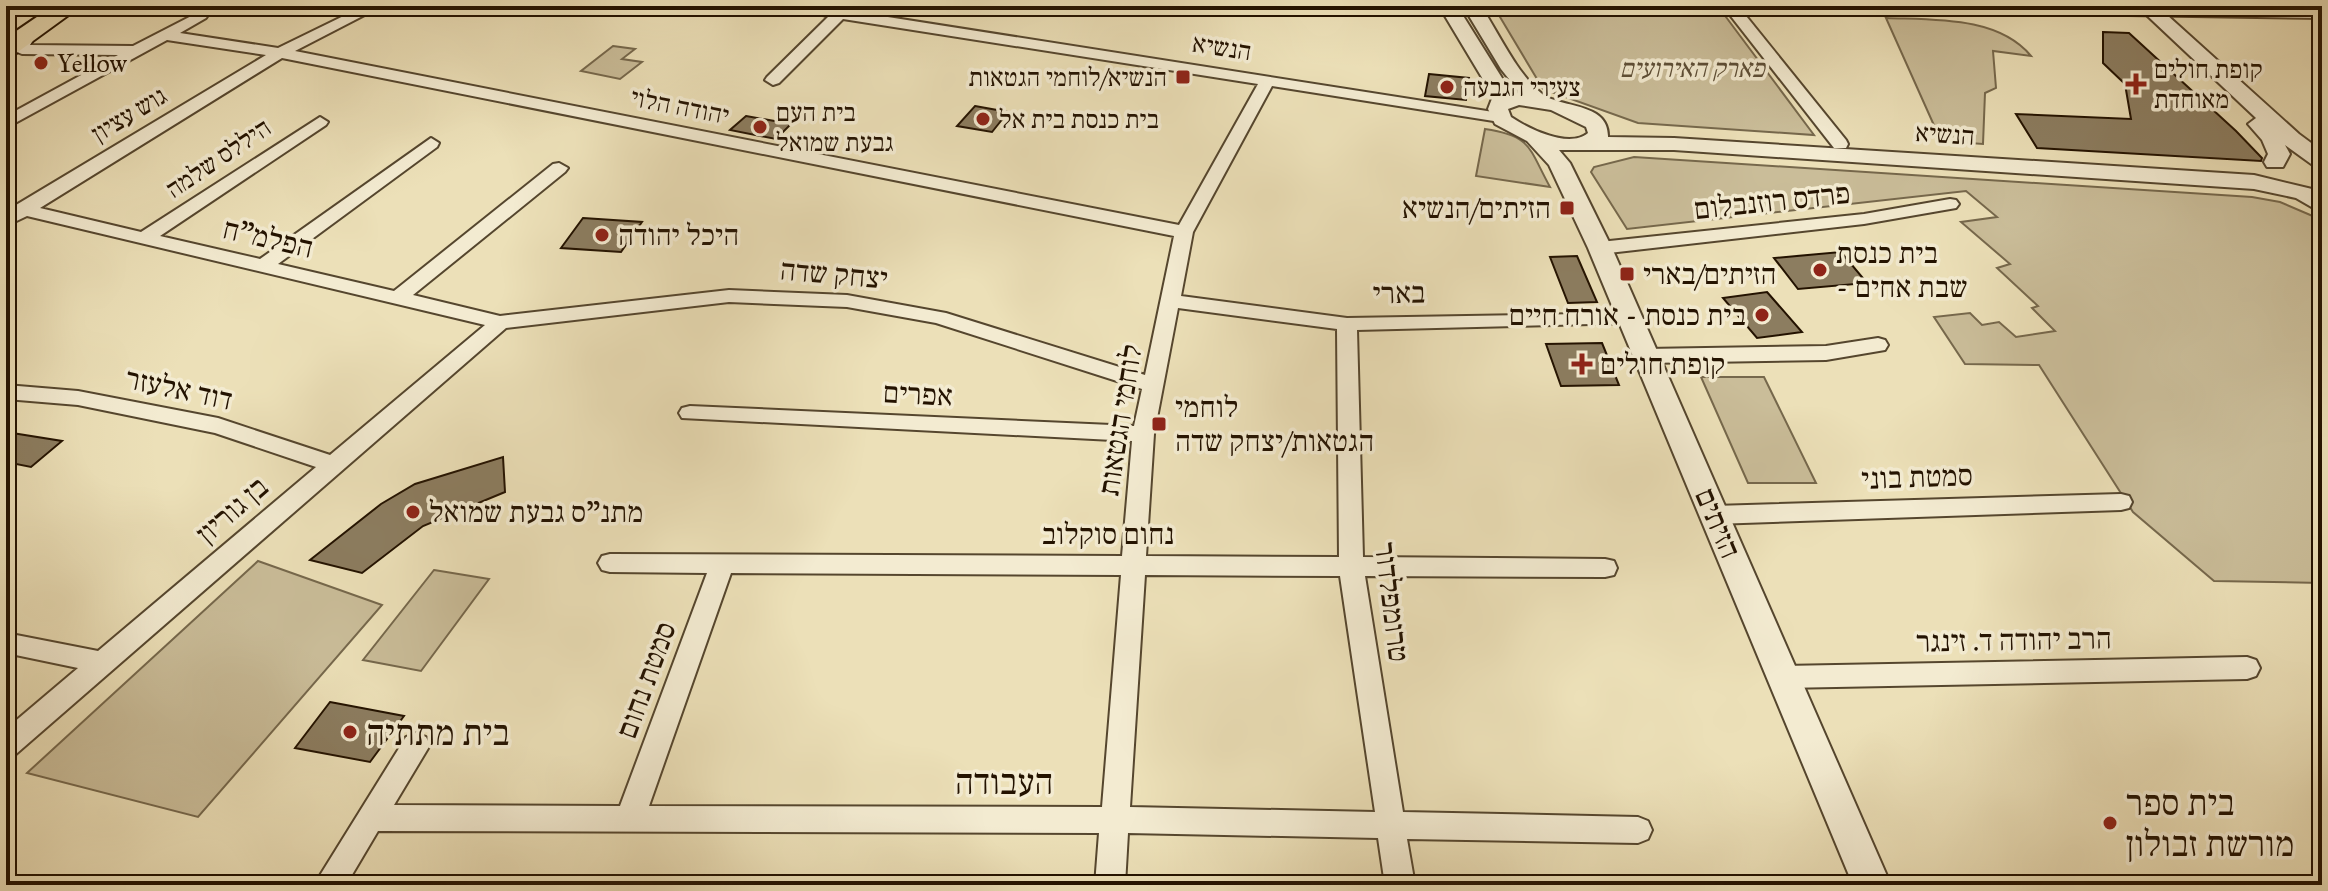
<svg xmlns="http://www.w3.org/2000/svg" width="2328" height="891" viewBox="0 0 2328 891" font-family="'IM FELL Great Primer','Frank Ruhl Libre',serif">
<style>
.green{fill:#cabd99;stroke:#76684c;stroke-width:2}
.building{fill:#8c7d60;stroke:#231200;stroke-width:2}
.lines{fill:none;stroke-linecap:round;stroke-linejoin:round}
.minor-casing{stroke:#55462e;stroke-width:4}
.tertiary-casing{stroke:#55462e;stroke-width:4}
.trunk-casing{stroke:#231200;stroke-width:4}
.minor{fill:#f3ebd1;fill-rule:evenodd}
.tertiary{fill:#f3ebd1;fill-rule:evenodd}
.trunk{fill:#ece0b8;fill-rule:evenodd}
.poi-dot{fill:#8f2418;stroke:#f3ebd1;stroke-width:3}
.labels{text-anchor:middle;stroke-width:7;stroke-linejoin:round;paint-order:stroke}
.far-street-label{font-size:26px;fill:#231200;stroke:#f3ebd1}
.far-poi-label{font-size:26px;fill:#231200;stroke:#f3ebd1;text-anchor:start}
.far-park-label{font-size:26px;font-style:italic;fill:#5d4e36;stroke:#f3ebd1}
.street-label{font-size:30px;fill:#231200;stroke:#f3ebd1}
.poi-label{font-size:30px;fill:#231200;stroke:#f3ebd1;text-anchor:start}
.near-poi-label{font-size:36px;fill:#231200;stroke:#f3ebd1;text-anchor:start}
.near-street-label{font-size:36px;fill:#231200;stroke:#f3ebd1}
</style>
<rect width="100%" height="100%" fill="#ece0b8"/>
<filter id="stains"><feTurbulence type="fractalNoise" baseFrequency=".0025" numOctaves="4"/><feColorMatrix values="0 0 0 0 .2 0 0 0 0 .09 0 0 0 0 .02 0 0 0 .5 -.17"/></filter>
<radialGradient id="worn" r=".72"><stop offset=".6" stop-color="#630" stop-opacity="0"/><stop offset="1" stop-color="#630" stop-opacity=".3"/></radialGradient>
<g class="green">
<polygon points="1720,9 1814,135 1638,123 1543,89 1497,12"/>
<path d="M1886,18c47,2 112,-2 145,38l-38,-5 3,37 -11,5 -2,51 -42,-3z"/>
<polygon points="613,46 635,49 622,59 642,62 620,79 581,71"/>
<path d="M1485,129c47,7 43,18 65,58l-74,-11z"/>
<polygon points="1634,157 2252,197 2280,202 2322,220 2322,583 2214,581 2133,512 2039,365 1965,364 1934,317 1970,313 1982,325 1999,322 2016,337 2055,331 2032,308 2038,306 1997,268 2010,264 1961,222 1997,217 1966,191 1627,229 1591,172 1594,167"/>
<polygon points="1701,377 1764,377 1816,483 1748,483"/>
<polygon points="258,561 382,605 198,817 27,773"/>
<polygon points="434,570 489,579 421,671 363,660"/>
</g>
<g class="building">
<polygon points="2103,32 2129,33 2236,131 2262,158 2261,161 2037,148 2016,114 2131,119 2125,84 2103,63"/>
<polygon points="1429,74 1469,78 1466,100 1425,96"/>
<polygon points="975,106 1008,112 992,132 957,126"/>
<polygon points="746,116 791,124 776,139 730,130"/>
<polygon points="583,218 642,222 621,252 561,248"/>
<polygon points="1841,252 1867,283 1798,289 1774,258"/>
<polygon points="1577,256 1597,302 1568,303 1550,257"/>
<polygon points="1767,292 1802,332 1757,338 1723,298"/>
<polygon points="1602,343 1619,385 1561,386 1546,344"/>
<polygon points="6,432 62,441 31,467 6,462"/>
<polygon points="503,457 505,492 423,526 362,573 310,560 381,504 415,484"/>
<polygon points="330,702 404,716 370,762 295,748"/>
</g>
<g class="lines">
<defs>
<g id="minor">
<path d="M364,6h18l-87,45 884,174 79,-141 -415,-65 -64,64 -6,2 -8,-5 2,-3 62,-61 -39,-6 -7,-4h35l688,108 2,3 -8,5 -228,-36 -79,146 -12,64 166,22 290,-5 3,4 -10,6 -273,7 6,227 242,2 9,2 3,7 -3,7 -9,2 -240,-1 38,236 235,5 10,4 4,9 -4,9 -10,4 -231,-4 8,46h-30l-7,-47 -250,-5 -3,52h-30l4,-52 -721,-2 -32,54h-32l92,-148 10,-4 10,4 4,8 -36,60 226,1 87,-233 -97,-1 -8,-2 -4,-7 4,-7 8,-2 512,2 10,-115 -450,-23 -3,-5 3,-5 8,-2 444,20 8,-37 -206,-66 -89,-16 -118,-5 -223,26 -490,426 -10,4v-29l72,-61 -72,-15v-20l92,18 218,-184 -101,-34 -137,-28 -72,-6v-14l72,6 140,27 112,37 155,-130 -458,-109 -21,10v-13l10,-8 250,-150 -99,-15 -161,88v-12l112,-61 -96,-1 -5,-2 -3,-8 13,-16 5,-1 7,4 -9,14 103,1 68,-35 7,4 -2,3 -26,15 98,15zM282,58l892,178 -29,139 -199,-62 -99,-18 -118,-5 -229,26 -87,-21 152,-123 3,-4 -9,-5 -6,1 -159,127 -116,-27 159,-117 2,-4 -8,-5 -171,121 -100,-23 166,-111 2,-3 -8,-5 -179,115 -101,-24zM1178,308l159,21 2,228 -193,-1 8,-122zM731,573l390,2 -19,232 -453,-1zM1145,575l195,1 35,236 -245,-5z"/>
<polygon points="1723,6 1738,6 1846,140 1848,144 1846,148 1834,148"/>
<polygon points="2134,8 2322,10 2322,18 2129,15 2129,9"/>
<polygon points="1950,199 1956,200 1959,204 1956,208 1864,224 1600,254 1591,248 1600,242 1864,214"/>
<polygon points="1878,338 1885,340 1888,345 1885,350 1826,360 1646,363 1636,356 1646,349 1826,346"/>
<polygon points="2121,494 2129,496 2132,502 2129,508 2121,510 1714,524 1706,521 1702,515 1706,509 1714,506"/>
<polygon points="2247,657 2256,660 2260,668 2256,676 2247,679 1783,688 1774,685 1770,677 1774,669 1783,666"/>
</g>
<g id="tertiary">
<path d="M1439,6h18l55,88 8,-1 -19,-24 -38,-63h18c18,28 35,66 60,87 18,16 68,8 67,44l66,1 580,37 58,14 10,7v17l-26,-15 -42,-9 -580,-39h-115l11,13 42,85 279,637h-38l-265,-637 -39,-83 -22,-24 -32,-17 -7,-15 5,-13zM1519,105l32,5 35,17 2,6c-19,16 -59,-4 -77,-16l-3,-8z"/>
<polygon points="2137,6 2157,6 2299,134 2322,151 2322,168 2314,166 2285,145 2290,154 2283,167 2267,167 2264,162 2268,154 2262,140 2248,124 2256,118"/>
</g>
<g id="trunk">
<polygon points="6,6 26,6 14,16 6,18"/>
<polygon points="53,6 81,6 15,54 6,56 6,38"/>
</g>
</defs>
<use href="#minor" class="minor-casing"/>
<use href="#tertiary" class="tertiary-casing"/>
<use href="#trunk" class="trunk-casing"/>
<use href="#minor" class="minor"/>
<use href="#tertiary" class="tertiary"/>
<use href="#trunk" class="trunk"/>
</g>
<g class="poi-dot">
<circle cx="41" cy="63" r="8"/>
<rect x="1175" y="69" width="16" height="16" rx="4"/>
<path d="M2132 72h8v8h8v8h-8v8h-8v-8h-8v-8h8z"/>
<circle cx="1447" cy="87" r="8"/>
<circle cx="983" cy="119" r="8"/>
<circle cx="760" cy="127" r="8"/>
<rect x="1559" y="200" width="16" height="16" rx="4"/>
<circle cx="602" cy="235" r="8"/>
<circle cx="1820" cy="270" r="8"/>
<rect x="1619" y="266" width="16" height="16" rx="4"/>
<circle cx="1762" cy="315" r="8"/>
<path d="M1578 352h8v8h8v8h-8v8h-8v-8h-8v-8h8z"/>
<rect x="1151" y="416" width="16" height="16" rx="4"/>
<circle cx="413" cy="512" r="8"/>
<circle cx="350" cy="732" r="8"/>
<circle cx="2110" cy="823" r="8"/>
</g>
<g class="labels">
<g class="far-street-label">
<text transform="translate(1222 47) rotate(9)" y="9">הנשיא</text>
<text transform="translate(680 106) rotate(11)" y="9">יהודה הלוי</text>
<text transform="translate(129 114) rotate(-31)" y="9">גוש עציון</text>
<text transform="translate(1945 134) rotate(4)" y="9">הנשיא</text>
<text transform="translate(218 158) rotate(-34)" y="9">היללס שלמה</text>
</g>
<g class="far-poi-label">
<text x="57" y="72">Yellow</text>
<text x="2154" y="78">קופת חולים<tspan x="2154" dy="30">מאוחדת</tspan></text>
<text x="1167" y="86" text-anchor="end">הנשיא/לוחמי הגטאות</text>
<text x="1463" y="96">צעירי הגבעה</text>
<text x="776" y="121">בית העם<tspan x="776" dy="30">גבעת שמואל</tspan></text>
<text x="999" y="128">בית כנסת בית אל</text>
</g>
<g class="far-park-label">
<text x="1692" y="77">פארק האירועים</text>
</g>
<g class="street-label">
<text transform="translate(1772 201) rotate(-6)" y="10">פרדס רוזנבלום</text>
<text transform="translate(268 238) rotate(13)" y="10">הפלמ"ח</text>
<text transform="translate(834 274) rotate(5)" y="10">יצחק שדה</text>
<text transform="translate(1399 293) rotate(-1)" y="10">בארי</text>
<text transform="translate(179 389) rotate(12)" y="10">דוד אלעזר</text>
<text transform="translate(918 394) rotate(3)" y="10">אפרים</text>
<text transform="translate(1120 420) rotate(-81)" y="10">לוחמי הגטאות</text>
<text transform="translate(1917 477) rotate(-2)" y="10">סמטת בוני</text>
<text transform="translate(232 510) rotate(-41)" y="10">בן גוריון</text>
<text transform="translate(1718 523) rotate(67)" y="10">הזיתים</text>
<text x="1108" y="544">נחום סוקלוב</text>
<text transform="translate(1392 602) rotate(83)" y="10">טרומפלדור</text>
<text transform="translate(2014 640) rotate(-1)" y="10">הרב יהודה ד. זינגר</text>
<text transform="translate(646 680) rotate(-70)" y="10">סמטת נחום</text>
</g>
<g class="poi-label">
<text x="1551" y="218" text-anchor="end">הזיתים/הנשיא</text>
<text x="618" y="245">היכל יהודה</text>
<text x="1836" y="263">בית כנסת<tspan x="1836" dy="34">- שבת אחים</tspan></text>
<text x="1643" y="284">הזיתים/בארי</text>
<text x="1746" y="325" text-anchor="end">בית כנסת - אורח חיים</text>
<text x="1600" y="374">קופת חולים</text>
<text x="1175" y="417">לוחמי<tspan x="1175" dy="34">הגטאות/יצחק שדה</tspan></text>
<text x="429" y="522">מתנ"ס גבעת שמואל</text>
</g>
<g class="near-poi-label">
<text x="366" y="745">בית מתתיה</text>
<text x="2126" y="815">בית ספר<tspan x="2126" dy="41">מורשת זבולון</tspan></text>
</g>
<g class="near-street-label">
<text x="1004" y="794">העבודה</text>
</g>
</g>
<rect width="2328" height="891" fill="none" stroke="#ece0b8" stroke-width="32"/>
<rect x="8" y="8" width="2312" height="875" fill="none" stroke="#231200" stroke-width="4"/>
<rect x="16" y="16" width="2296" height="859" fill="none" stroke="#231200" stroke-width="2"/>
<rect width="100%" height="100%" filter="url(#stains)"/>
<rect width="100%" height="100%" fill="url(#worn)"/>
</svg>
